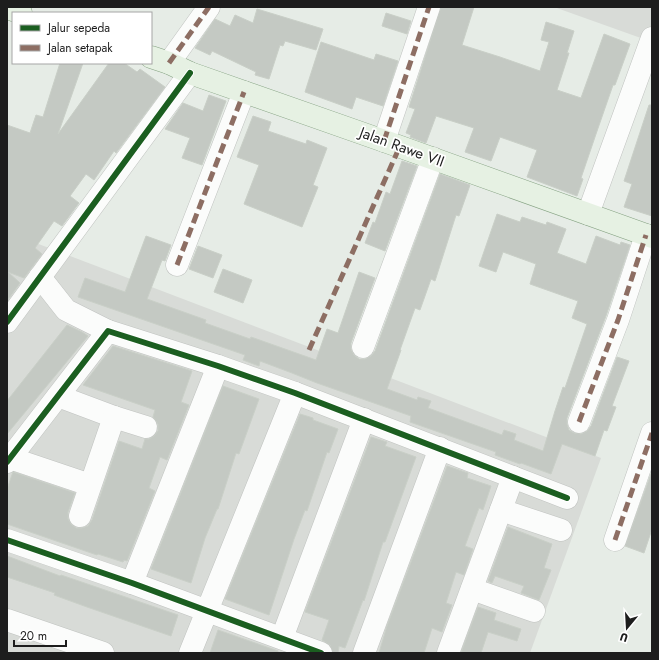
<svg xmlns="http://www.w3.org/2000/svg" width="659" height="660" viewBox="0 0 659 660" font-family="Jost,sans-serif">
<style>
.residential{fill:#d8dbd7}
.building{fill:#c4c9c3;stroke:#c9cfc7}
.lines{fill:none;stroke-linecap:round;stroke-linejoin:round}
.minor-casing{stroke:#c0c3c0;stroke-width:23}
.major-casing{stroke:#85a282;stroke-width:23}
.minor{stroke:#fbfcfb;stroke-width:22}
.major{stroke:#e6f1e3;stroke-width:22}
.quiet{stroke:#8d6e63;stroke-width:5;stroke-dasharray:10 5;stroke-linecap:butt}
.cycleway-casing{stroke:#fff;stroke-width:8}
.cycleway{stroke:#1b5e20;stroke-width:6}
.labels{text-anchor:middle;stroke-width:3.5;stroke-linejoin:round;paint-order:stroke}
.street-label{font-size:15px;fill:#1d1d1d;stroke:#fff}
</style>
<rect width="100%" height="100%" fill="#e6ece6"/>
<g class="residential">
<polygon points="554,7 652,7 652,42"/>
<polygon points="7,232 601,458 530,653 7,653"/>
</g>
<g class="building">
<polygon points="441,7 474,7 462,45 500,57 540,71 549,42 541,40 546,22 574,31 567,53 569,53 557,90 581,98 604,34 630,44 615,85 613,85 596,134 581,178 583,179 577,196 527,177 537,150 500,137 491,161 465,152 474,128 436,116 426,143 410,137 411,135 406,133 415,109 409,107"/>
<polygon points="257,9 323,29 316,50 285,41 283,46 280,45 269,79 255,75 256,72 212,51 210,55 195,48 215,19 230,26 235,15 253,23"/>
<polygon points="386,13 411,21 407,34 382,26"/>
<polygon points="321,42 374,60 376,54 398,61 383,106 356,97 352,109 305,92"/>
<polygon points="60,63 83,63 58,134 109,63 124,63 137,72 140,69 165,87 116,153 114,151 94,180 86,174 70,196 79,203 62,226 54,221 35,248 42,254 24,278 8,272 20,283 7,301 7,125 30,133 36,115 43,117"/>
<polygon points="209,95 226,101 202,165 182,158 190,138 165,129 183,103 203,111"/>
<polygon points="649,105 652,105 652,216 624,207 632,184 624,181"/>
<polygon points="253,116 271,122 268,131 306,144 307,140 327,148 313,185 318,187 302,227 244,204 259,165 237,157"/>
<polygon points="402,161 417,166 385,251 365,243 373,222 375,223 386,192 390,194"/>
<polygon points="440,174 470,185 459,216 456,215 435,281 431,279 420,310 415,308 400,350 401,350 387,389 417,400 418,397 431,401 428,408 502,435 504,430 516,434 514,440 543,451 555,411 563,387 565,388 587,324 572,318 578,301 530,284 536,264 503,252 496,272 479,266 497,214 520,222 522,217 546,225 547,222 566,229 557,253 586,264 596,236 620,245 621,242 630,245 606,316 567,418 567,424 569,430 574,433 581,434 587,431 591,426 617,357 629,361 612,406 616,407 607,431 604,430 595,456 562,444 551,474 521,463 520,464 495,455 496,452 410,422 411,416 317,383 292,373 260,361 259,366 243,360 245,355 78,297 85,278 125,292 146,236 171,245 165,261 162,260 147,299 206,320 205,323 250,339 251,337 316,360 327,329 338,333 359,272 375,278 351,343 351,349 354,355 359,359 365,359 371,356 375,351"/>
<polygon points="198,246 222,255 213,278 189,269"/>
<polygon points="223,269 252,280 243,303 214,292"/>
<polygon points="67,325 82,332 88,336 7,434 7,401"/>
<polygon points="113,346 192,371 181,402 189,405 167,460 160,457 149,488 155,491 127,561 124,560 123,562 98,554 97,555 7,524 7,489 13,472 75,493 68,512 68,519 71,524 76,528 82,528 88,526 92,520 119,441 142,449 145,439 149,439 154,436 158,431 158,424 153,417 155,410 83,385"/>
<polygon points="223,386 259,399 239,454 236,453 218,509 217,509 205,538 191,583 151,569"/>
<polygon points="300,414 313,418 313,420 338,429 329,453 327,452 307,511 305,510 294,539 269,615 225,599"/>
<polygon points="371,437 387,442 385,446 416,457 385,542 383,542 364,601 363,600 345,648 339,646 338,653 333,653 330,645 322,640 329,620 305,612"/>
<polygon points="447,466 468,473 467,478 491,486 483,510 479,508 465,546 473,549 464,575 456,572 446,603 452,605 442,632 432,628 424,653 379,653 387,626"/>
<polygon points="652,471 652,529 644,553 625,546"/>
<polygon points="508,527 552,544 544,568 551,570 539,600 521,593 524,586 495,576 492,583 488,581"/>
<polygon points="7,556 60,576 61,575 178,615 171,636 87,607 54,595 55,593 7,577"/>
<polygon points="478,607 496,613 494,620 521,629 517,641 488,632 481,653 461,653"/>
<polygon points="218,630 278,651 278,653 210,653"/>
</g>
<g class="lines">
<defs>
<g id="minor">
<polyline points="169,63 209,7"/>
<polyline points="384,141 429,7"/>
<polyline points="588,214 652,38"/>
<polyline points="177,265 244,92"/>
<polyline points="40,277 66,310 108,331"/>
<polyline points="7,322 190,73"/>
<polyline points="363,347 433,158"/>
<polyline points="58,396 114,417 146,427"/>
<polyline points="579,422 618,320 646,235"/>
<polyline points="10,458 90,485"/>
<polyline points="7,462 108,331 218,366 295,393 567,498"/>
<polyline points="501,510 561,530"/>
<polyline points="80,516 114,417"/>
<polyline points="7,540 132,583 321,653"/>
<polyline points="615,540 652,433"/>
<polyline points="132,583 218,366"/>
<polyline points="472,589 534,611"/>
<polyline points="7,620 103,653"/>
<polyline points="282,638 364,419"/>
<polyline points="190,653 295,393"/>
<polyline points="364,653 440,448"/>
<polyline points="448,653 513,477"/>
</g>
<g id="major">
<polyline points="7,8 21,13"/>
<polyline points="151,57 169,63 190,73 384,141 652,237"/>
</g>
</defs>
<use href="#minor" class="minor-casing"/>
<use href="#major" class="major-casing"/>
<use href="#minor" class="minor"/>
<use href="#major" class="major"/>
<g class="quiet">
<polyline points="169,63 209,7"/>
<polyline points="384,141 429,7"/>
<polyline points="177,265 244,92"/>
<polyline points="309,350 400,146"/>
<polyline points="579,422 618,320 646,235"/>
<polyline points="615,540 652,433"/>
</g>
<defs>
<g id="cycleway">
<polyline points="7,322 190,73"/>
<polyline points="7,462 108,331 218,366 295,393 567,498"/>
<polyline points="7,540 132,583 321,653"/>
</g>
</defs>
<use href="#cycleway" class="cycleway-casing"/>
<use href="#cycleway" class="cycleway"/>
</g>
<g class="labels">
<g class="street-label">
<text transform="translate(402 147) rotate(20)" y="5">Jalan Rawe VII</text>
</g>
</g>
<rect width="659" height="660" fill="none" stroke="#1d1d1d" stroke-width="16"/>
<rect x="12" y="12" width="140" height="52" fill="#ffffff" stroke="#a5a5a5"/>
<rect x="20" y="25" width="20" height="6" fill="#1b5e20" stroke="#a5a5a5"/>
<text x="48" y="32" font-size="12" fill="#1d1d1d">Jalur sepeda</text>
<rect x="20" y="45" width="20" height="6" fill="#8d6e63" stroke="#a5a5a5"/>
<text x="48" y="52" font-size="12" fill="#1d1d1d">Jalan setapak</text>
<g transform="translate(627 628) rotate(198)" stroke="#ffffff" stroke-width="3" paint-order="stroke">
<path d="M0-3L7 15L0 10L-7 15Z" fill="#1d1d1d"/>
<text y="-6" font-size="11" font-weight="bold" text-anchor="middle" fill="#1d1d1d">U</text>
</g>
<path d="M14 640v6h52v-6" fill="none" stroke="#1d1d1d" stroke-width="2"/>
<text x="20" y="640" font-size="12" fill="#1d1d1d" stroke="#ffffff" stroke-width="3" paint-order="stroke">20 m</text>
</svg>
